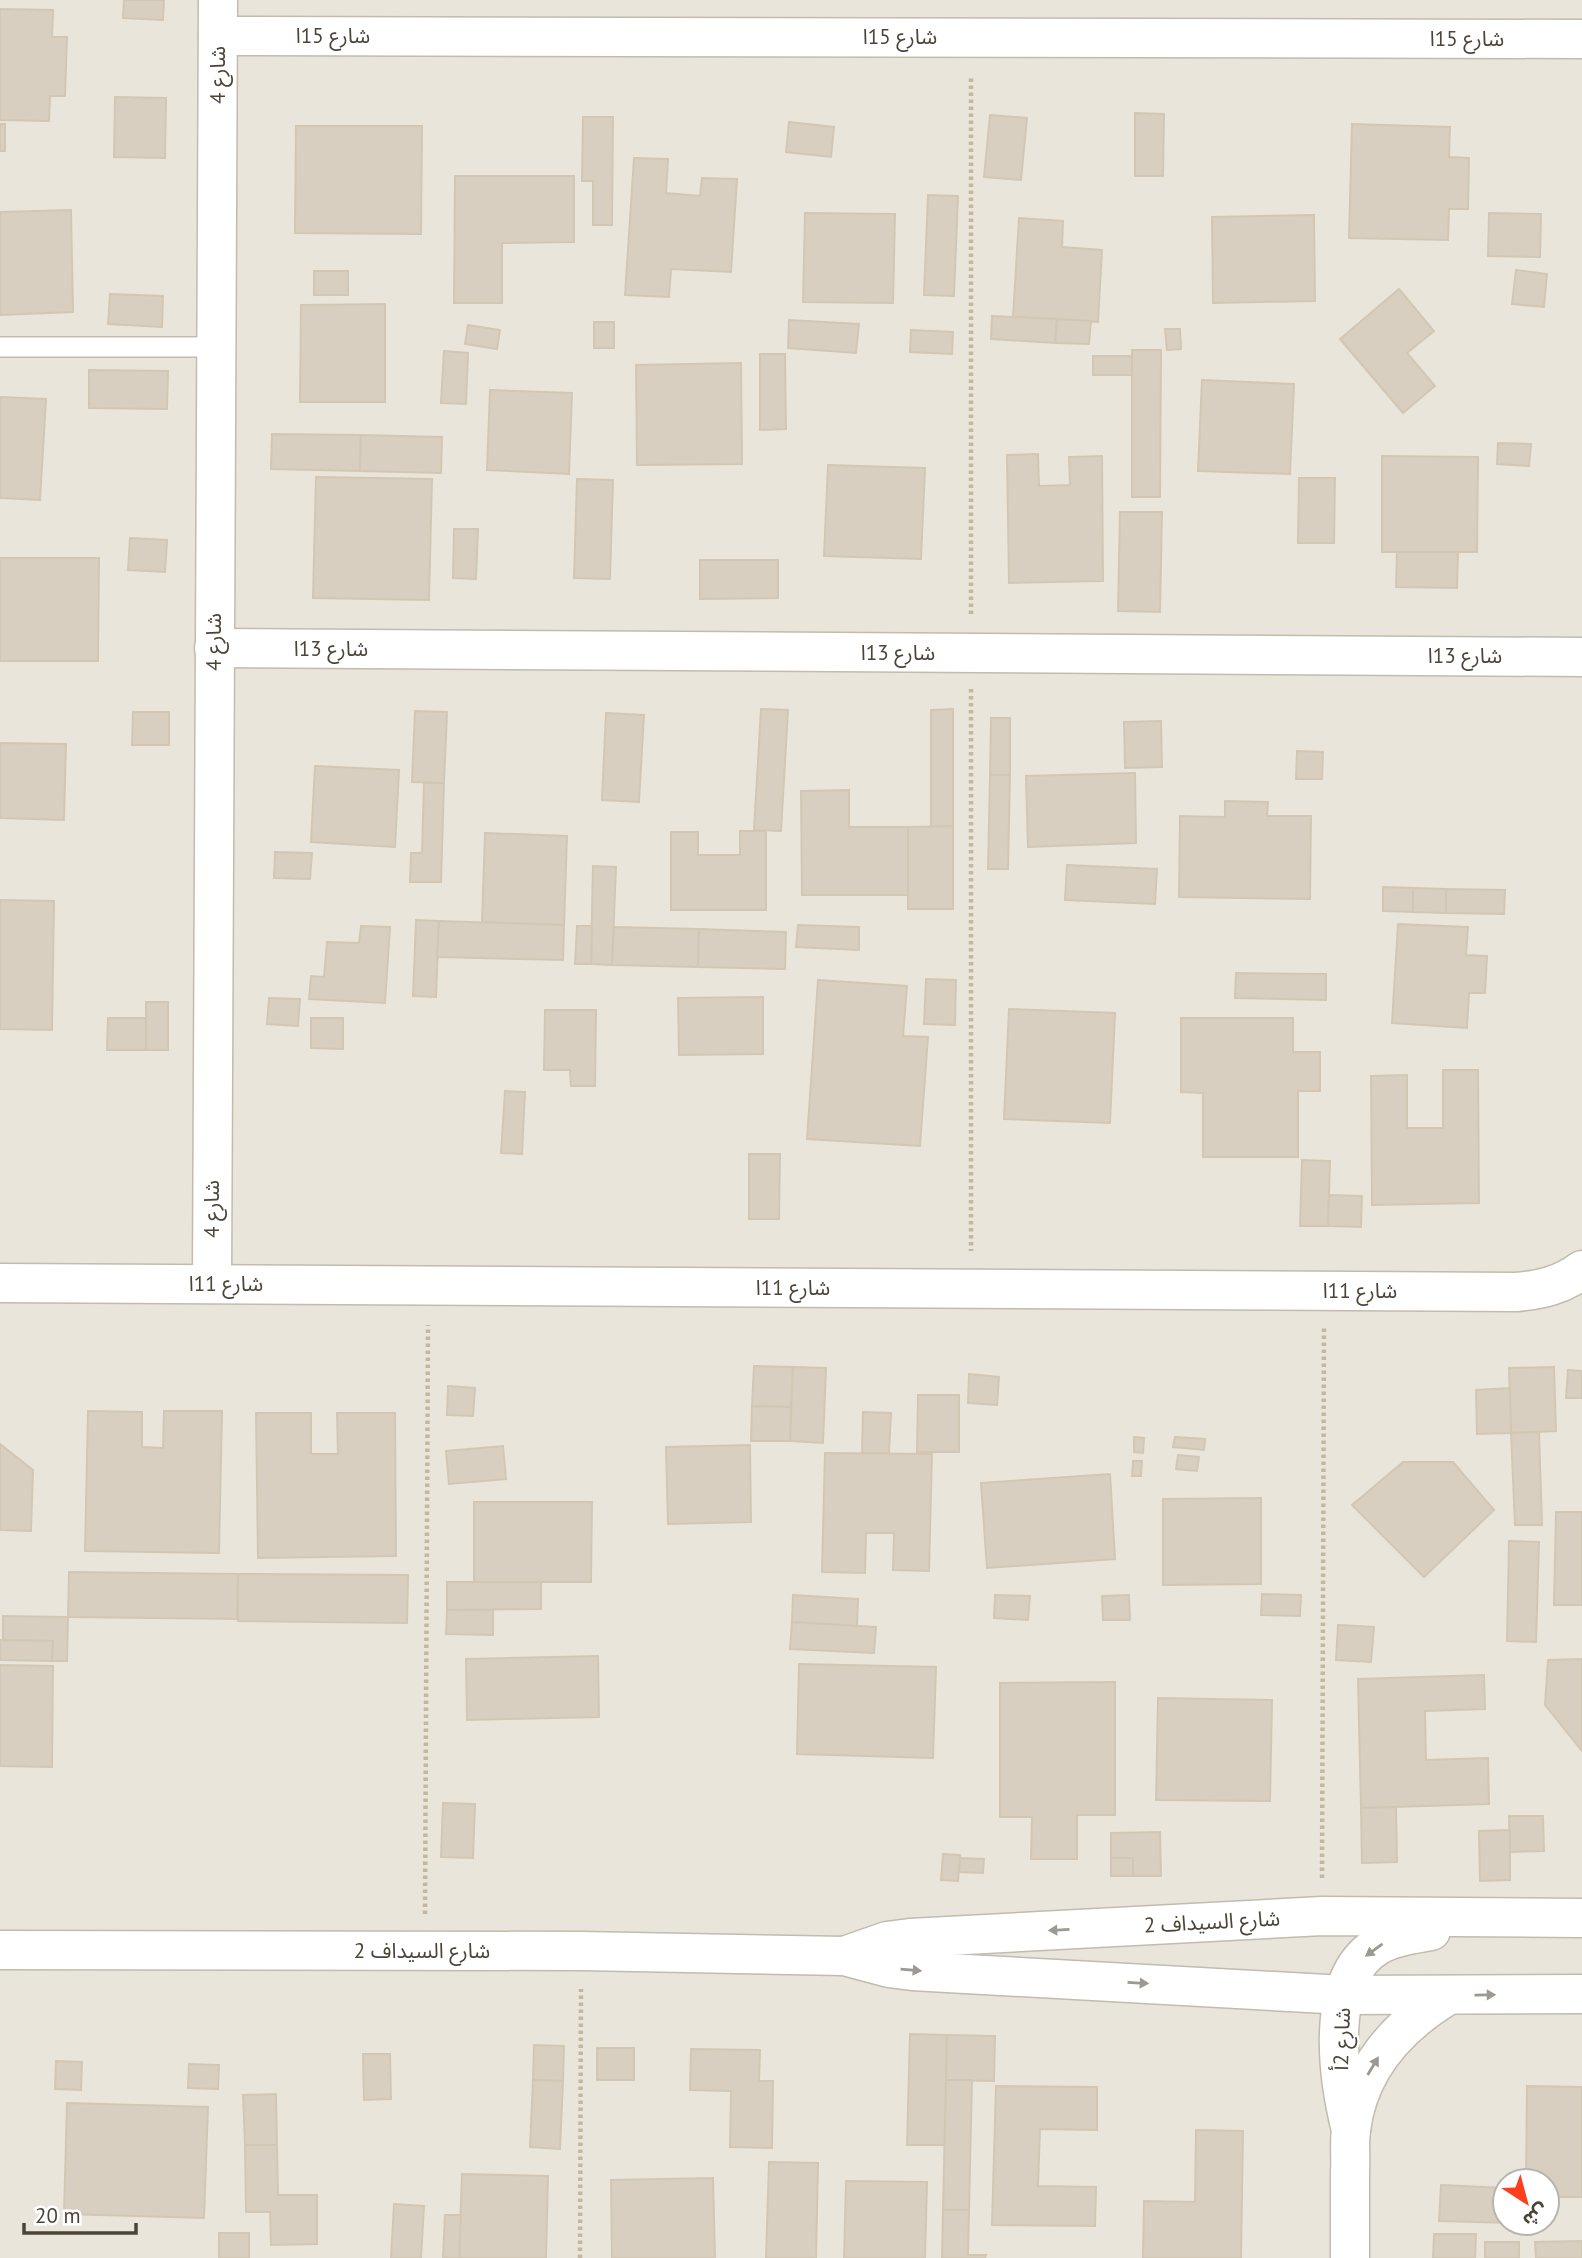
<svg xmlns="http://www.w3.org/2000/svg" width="1582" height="2258" viewBox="0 0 1582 2258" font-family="'PT Sans','Noto Sans Arabic',sans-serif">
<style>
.residential{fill:#eae5da;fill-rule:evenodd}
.building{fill:#d8cfc1;stroke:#d3c7b4;stroke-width:2}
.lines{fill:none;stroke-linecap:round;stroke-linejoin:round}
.lane-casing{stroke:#c2bbae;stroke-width:22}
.street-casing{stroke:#c2bbae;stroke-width:41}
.path{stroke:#c4b79f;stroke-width:4.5;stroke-dasharray:3.5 3.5;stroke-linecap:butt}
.lane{stroke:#fff;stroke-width:19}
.street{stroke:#fff;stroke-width:38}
.oneway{fill:#9c9892}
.labels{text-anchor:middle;stroke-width:5;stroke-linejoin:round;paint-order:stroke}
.street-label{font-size:21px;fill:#4b4439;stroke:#fff}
</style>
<rect width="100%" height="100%" fill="#f6f3ec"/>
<path class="residential" d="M0,0h1582v2258h-1582zM1505,2181h42v42h-42z"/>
<g class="building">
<polygon points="124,0 164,0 163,20 123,18"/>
<polygon points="0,9 53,10 52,37 67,37 65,96 50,96 49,121 0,120"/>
<polygon points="115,97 166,98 165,158 114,157"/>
<polygon points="1135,113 1164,114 1163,176 1135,176"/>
<polygon points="990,115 1027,118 1021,180 984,177"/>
<polygon points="583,117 613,117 612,225 593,225 593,181 582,181"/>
<polygon points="789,122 834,127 831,157 786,152"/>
<rect x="0" y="124" width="5" height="27"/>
<polygon points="1352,124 1450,127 1449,157 1469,158 1468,209 1449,209 1448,240 1349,238"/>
<polygon points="296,126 422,126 421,234 295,233"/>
<polygon points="634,158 668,159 666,193 700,196 702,178 737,179 731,272 671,269 669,297 625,295"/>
<polygon points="455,176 574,176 574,242 502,243 502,303 454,303"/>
<polygon points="928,195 958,196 954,296 924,295"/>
<polygon points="71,210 73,312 0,315 0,212"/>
<polygon points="805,213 895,214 893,303 803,302"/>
<polygon points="1489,213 1541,214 1540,257 1488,256"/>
<polygon points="1314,215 1315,301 1213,303 1212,217"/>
<polygon points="1019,218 1063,221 1062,247 1102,250 1098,322 1013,317"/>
<polygon points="1516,270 1547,274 1544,307 1512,304"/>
<rect x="314" y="271" width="34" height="24"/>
<polygon points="1399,289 1434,331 1407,353 1435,386 1403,413 1340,339"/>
<polygon points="110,294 163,296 162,327 108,324"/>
<polygon points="385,304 385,402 300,402 301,305"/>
<polygon points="992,316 1057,319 1055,343 991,339"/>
<polygon points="1057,319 1091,321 1089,344 1055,343"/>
<polygon points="789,320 859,324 856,353 788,348"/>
<rect x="594" y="322" width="20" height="26"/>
<polygon points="468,325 500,330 497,349 465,344"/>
<polygon points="1165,329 1180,329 1181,349 1167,350"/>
<polygon points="911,330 953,332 952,354 910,352"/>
<polygon points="1132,350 1161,350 1160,497 1132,497"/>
<polygon points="444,351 468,353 466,404 441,403"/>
<polygon points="760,354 785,354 786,429 760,430"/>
<rect x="1093" y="356" width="39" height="19"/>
<polygon points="741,363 742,464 637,465 636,365"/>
<polygon points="89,370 168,371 167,409 89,408"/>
<polygon points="1202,380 1294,384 1290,474 1198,471"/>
<polygon points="490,390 572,393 569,474 487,470"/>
<polygon points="0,397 46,399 40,500 0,498"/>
<polygon points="272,434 361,435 360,471 271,469"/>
<polygon points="361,435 442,437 441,473 360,471"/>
<polygon points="1498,443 1531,444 1529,466 1497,464"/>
<polygon points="1038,454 1039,486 1070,485 1069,457 1102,456 1103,581 1009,583 1007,455"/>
<polygon points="1382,456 1478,457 1477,552 1382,552"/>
<polygon points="828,465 925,468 921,559 824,556"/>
<polygon points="316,477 432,479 429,600 313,598"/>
<polygon points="1299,478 1335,478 1334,543 1298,543"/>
<polygon points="577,479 613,480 610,579 574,578"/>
<polygon points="1120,512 1162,512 1160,612 1118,611"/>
<polygon points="454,529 478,529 476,579 453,578"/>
<polygon points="130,538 167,540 165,572 128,570"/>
<polygon points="1397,552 1458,552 1457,588 1396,587"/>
<polygon points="0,558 99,558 98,661 0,661"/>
<polygon points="700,560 778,560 778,598 700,599"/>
<polygon points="761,709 788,710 781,831 754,830"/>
<polygon points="953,709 953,826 931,827 931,710"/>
<polygon points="415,711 447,712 444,783 412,782"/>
<polygon points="133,712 169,712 169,745 132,745"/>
<polygon points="606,713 644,715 639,802 602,800"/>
<polygon points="991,718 1010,718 1010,775 990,775"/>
<polygon points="1161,721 1162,767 1125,768 1124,722"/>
<polygon points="0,743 66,744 64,820 0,818"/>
<polygon points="1297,751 1323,752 1322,779 1296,779"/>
<polygon points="315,766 399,770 395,847 311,842"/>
<polygon points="1135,773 1136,843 1028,847 1026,776"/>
<polygon points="990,775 1010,775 1008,869 988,869"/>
<polygon points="424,783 444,783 441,882 410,882 411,853 422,853"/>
<polygon points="849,790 849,827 908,827 908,895 802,895 801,791"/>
<polygon points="1225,801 1268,802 1267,816 1311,816 1310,899 1179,897 1180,816 1225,817"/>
<polygon points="953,826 953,909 908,909 908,827"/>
<polygon points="740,831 766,831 766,910 671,910 671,832 698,832 698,855 740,855"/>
<polygon points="485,833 567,836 564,925 482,922"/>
<polygon points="275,852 312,853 310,879 274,878"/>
<polygon points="1067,865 1157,869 1155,904 1065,900"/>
<polygon points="593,866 616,867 612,965 591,964"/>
<polygon points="1383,887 1413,888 1413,912 1383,911"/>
<polygon points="1413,888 1446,889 1446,913 1413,912"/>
<polygon points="1446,889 1505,890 1504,914 1446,913"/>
<polygon points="0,900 54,901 52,1030 0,1029"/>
<polygon points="416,920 439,921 436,997 413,996"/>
<polygon points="439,921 564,925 563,960 437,957"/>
<polygon points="1398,924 1468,927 1466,955 1487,956 1485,993 1469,993 1467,1028 1392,1023"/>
<polygon points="798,925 859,927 859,950 796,947"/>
<polygon points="361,926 390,927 385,1003 309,999 311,976 324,977 327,942 359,943"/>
<polygon points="577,926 592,926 591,964 575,964"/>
<polygon points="614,927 699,929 698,967 612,965"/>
<polygon points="699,929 786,932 785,969 698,967"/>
<polygon points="1236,973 1326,974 1326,1000 1235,998"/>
<polygon points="926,979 956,980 955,1025 924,1024"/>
<polygon points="818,980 907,986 903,1036 928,1037 920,1146 807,1139"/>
<polygon points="763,997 763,1054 679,1055 678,998"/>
<polygon points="269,998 300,999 298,1026 267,1024"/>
<rect x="146" y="1002" width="22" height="48"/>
<polygon points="1009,1009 1115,1013 1110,1123 1004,1119"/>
<polygon points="545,1010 596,1010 595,1086 571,1086 570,1070 544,1070"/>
<polygon points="108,1018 146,1018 146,1050 107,1050"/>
<polygon points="311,1018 343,1018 343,1049 311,1048"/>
<polygon points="1181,1018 1293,1018 1293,1052 1320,1052 1320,1091 1298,1091 1298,1157 1203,1157 1203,1093 1181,1092"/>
<polygon points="1443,1070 1478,1070 1479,1203 1372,1205 1371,1076 1407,1075 1407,1128 1443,1128"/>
<polygon points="505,1091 525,1092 522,1154 501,1153"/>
<polygon points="749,1154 780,1154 779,1219 749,1219"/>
<polygon points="1302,1160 1330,1161 1328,1226 1300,1226"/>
<polygon points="1329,1195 1362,1196 1361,1227 1328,1226"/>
<polygon points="754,1366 793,1367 791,1407 752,1406"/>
<polygon points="793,1367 826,1368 823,1443 790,1441"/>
<polygon points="1554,1367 1556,1431 1511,1433 1509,1368"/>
<polygon points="1568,1370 1582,1371 1582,1398 1566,1398"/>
<polygon points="969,1374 999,1377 997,1405 968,1403"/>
<polygon points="448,1386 475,1388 473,1416 447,1415"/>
<polygon points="1510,1388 1511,1433 1477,1434 1476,1390"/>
<polygon points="918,1395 959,1395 959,1452 917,1452"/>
<polygon points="752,1406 791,1407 790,1441 751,1441"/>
<polygon points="88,1411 142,1412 142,1447 163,1448 164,1411 222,1411 219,1553 85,1551"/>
<polygon points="863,1412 891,1413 889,1453 862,1453"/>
<polygon points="256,1413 311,1413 311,1454 338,1454 337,1413 395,1413 396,1556 258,1558"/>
<polygon points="1539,1432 1542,1525 1515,1525 1511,1433"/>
<polygon points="1134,1437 1144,1438 1143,1453 1134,1452"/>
<polygon points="1175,1437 1205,1439 1204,1450 1173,1447"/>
<polygon points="0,1444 33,1470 31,1531 0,1530"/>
<polygon points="750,1445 751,1522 668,1524 666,1447"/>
<polygon points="503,1446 506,1479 449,1484 446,1451"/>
<polygon points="825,1453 932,1454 929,1571 893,1570 894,1533 866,1533 865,1573 822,1572"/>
<polygon points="1178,1455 1199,1457 1197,1471 1176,1469"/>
<polygon points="1133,1461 1142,1461 1141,1476 1132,1476"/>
<polygon points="1403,1462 1453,1462 1494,1510 1424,1577 1352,1505"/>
<polygon points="1110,1474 1115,1559 987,1568 981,1483"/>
<polygon points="1261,1498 1261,1584 1163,1585 1163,1499"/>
<polygon points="474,1502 592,1502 591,1582 474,1582"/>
<polygon points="1556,1512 1582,1512 1582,1605 1554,1605"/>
<polygon points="1509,1541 1539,1542 1536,1642 1507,1641"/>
<polygon points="69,1572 238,1574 237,1619 68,1617"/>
<polygon points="238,1574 408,1575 407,1623 238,1621"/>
<polygon points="447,1582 541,1582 541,1609 447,1610"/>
<polygon points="1262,1594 1301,1595 1300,1616 1261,1615"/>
<polygon points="793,1595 858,1599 857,1626 792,1622"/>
<polygon points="995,1595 1030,1596 1028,1620 994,1618"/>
<polygon points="1129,1595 1130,1620 1103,1620 1102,1596"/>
<polygon points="447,1610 493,1610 493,1635 446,1634"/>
<polygon points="3,1616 68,1617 67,1661 52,1661 53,1641 3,1640"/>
<polygon points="792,1622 876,1627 874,1653 790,1649"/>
<polygon points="1338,1625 1374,1627 1371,1662 1336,1660"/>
<polygon points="0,1640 53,1641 52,1661 0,1660"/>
<polygon points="598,1656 599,1717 467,1720 466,1659"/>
<polygon points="1582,1659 1582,1751 1545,1705 1548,1660"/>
<polygon points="799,1664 936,1667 933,1758 797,1754"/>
<polygon points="0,1665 53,1666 52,1767 0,1766"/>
<polygon points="1484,1675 1485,1709 1425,1711 1426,1760 1488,1758 1489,1804 1361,1808 1358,1679"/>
<polygon points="1115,1682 1115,1815 1077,1815 1077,1859 1031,1859 1032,1817 1000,1817 1000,1683"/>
<polygon points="1158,1698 1272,1700 1270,1801 1156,1800"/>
<polygon points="443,1803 475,1804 473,1858 441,1857"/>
<polygon points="1396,1807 1397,1862 1362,1863 1361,1808"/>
<polygon points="1509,1816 1543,1816 1544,1851 1510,1852"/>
<polygon points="1510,1830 1510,1880 1480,1881 1479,1831"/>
<polygon points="1160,1832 1161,1876 1133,1876 1133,1858 1111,1858 1111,1833"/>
<polygon points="943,1854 960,1855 958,1881 941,1880"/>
<polygon points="960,1858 984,1859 983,1873 959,1872"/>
<rect x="1111" y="1858" width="22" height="18"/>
<polygon points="910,2034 947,2035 945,2145 907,2145"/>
<polygon points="947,2035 995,2036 994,2081 946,2080"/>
<polygon points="534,2045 564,2046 563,2081 533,2080"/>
<rect x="597" y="2048" width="37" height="32"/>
<polygon points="691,2049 760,2050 759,2081 773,2081 772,2148 730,2147 731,2091 690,2090"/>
<polygon points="363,2054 390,2054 391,2099 364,2100"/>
<polygon points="56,2061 82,2062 81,2090 55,2089"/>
<polygon points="189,2064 219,2065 218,2089 188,2088"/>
<polygon points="533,2080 563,2081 560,2149 530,2147"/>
<polygon points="946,2080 972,2080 969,2210 943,2210"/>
<polygon points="996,2086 1097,2087 1097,2130 1040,2129 1038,2186 1096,2187 1095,2226 992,2225"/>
<polygon points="1527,2086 1582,2087 1582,2197 1547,2197 1547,2181 1526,2181"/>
<polygon points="276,2094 277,2145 245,2145 243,2095"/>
<polygon points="67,2103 208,2107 204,2218 64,2214"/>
<polygon points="1196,2130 1243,2131 1241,2258 1143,2258 1144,2201 1195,2202"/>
<polygon points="245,2145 277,2145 278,2195 317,2195 317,2244 271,2245 270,2212 246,2212"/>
<polygon points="769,2162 818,2163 816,2258 766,2258"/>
<polygon points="462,2174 548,2176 546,2258 459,2258"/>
<polygon points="713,2178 715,2258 612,2258 611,2180"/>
<polygon points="846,2181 927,2182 925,2258 844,2258"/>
<polygon points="1441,2185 1505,2188 1505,2223 1511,2223 1439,2221"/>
<polygon points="394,2204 424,2206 421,2258 391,2258"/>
<polygon points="943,2210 969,2210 968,2255 986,2255 985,2258 942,2258"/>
<polygon points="445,2215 461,2215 459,2258 443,2258"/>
<rect x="219" y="2233" width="30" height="25"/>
<polygon points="1434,2234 1476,2234 1475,2258 1433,2258"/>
<polygon points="1582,2241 1582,2258 1536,2258 1535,2242"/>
<rect x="1485" y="2242" width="34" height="16"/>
</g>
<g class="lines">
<defs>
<polyline id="lane" points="0,347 217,347"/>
<g id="street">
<polyline points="218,36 1582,39"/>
<polyline points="214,648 1582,657"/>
<path d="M0,1283l1516,9c25,-2 46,-7 66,-22"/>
<polyline points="212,1284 218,0"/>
<polyline points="0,1950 581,1951 844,1956 889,1968 912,1971 1344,1995 1582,1994"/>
<polyline points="844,1956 887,1941 910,1938 1322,1916 1582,1918"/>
<path d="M1351,2130c-13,-51 -28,-154 28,-185 15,-9 35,-11 52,-14"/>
<path d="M1350,2258c0,-29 0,-57 0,-86 1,-14 -1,-29 1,-42 7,-60 47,-104 96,-134"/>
</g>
</defs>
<use href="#lane" class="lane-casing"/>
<use href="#street" class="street-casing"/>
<g class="path">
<polyline points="971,614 971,77"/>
<polyline points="971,689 971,1251"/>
<polyline points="1322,1878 1324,1327"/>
<polyline points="425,1914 428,1325"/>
<polyline points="580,2258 581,1989"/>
</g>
<use href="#lane" class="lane"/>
<use href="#street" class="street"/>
</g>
<defs><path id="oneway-solid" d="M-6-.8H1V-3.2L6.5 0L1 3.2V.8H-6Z" transform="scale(1.75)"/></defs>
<g class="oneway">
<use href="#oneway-solid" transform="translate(1059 1930) rotate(177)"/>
<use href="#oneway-solid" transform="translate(1374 1950) rotate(144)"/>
<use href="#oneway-solid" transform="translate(911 1970) rotate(5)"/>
<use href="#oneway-solid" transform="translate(1138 1983) rotate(3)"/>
<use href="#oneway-solid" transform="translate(1485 1995) rotate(-1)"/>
<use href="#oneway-solid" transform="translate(1373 2066) rotate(-59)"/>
</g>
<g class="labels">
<g class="street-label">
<text x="333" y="43">شارع 15ا</text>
<text x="900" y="44">شارع 15ا</text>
<text x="1467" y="46">شارع 15ا</text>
<text transform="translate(218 75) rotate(-90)" y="7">شارع 4</text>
<text transform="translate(214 642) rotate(-90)" y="7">شارع 4</text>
<text x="331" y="656">شارع 13ا</text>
<text x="898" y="660">شارع 13ا</text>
<text x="1465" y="663">شارع 13ا</text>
<text transform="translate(212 1209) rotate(-90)" y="7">شارع 4</text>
<text x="226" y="1291">شارع 11ا</text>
<text x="793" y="1295">شارع 11ا</text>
<text x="1360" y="1298">شارع 11ا</text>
<text transform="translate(1212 1922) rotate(-3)" y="7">شارع السيداف 2</text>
<text x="422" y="1958">شارع السيداف 2</text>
<text transform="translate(1342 2039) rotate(-88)" y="7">شارع 2أ</text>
</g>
</g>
<g transform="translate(1526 2202) rotate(144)"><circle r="33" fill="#ffffff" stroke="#b7b4b0" stroke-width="2"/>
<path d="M0-5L12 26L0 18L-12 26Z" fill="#fc3f1d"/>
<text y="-10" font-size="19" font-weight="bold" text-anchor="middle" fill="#4b4439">ش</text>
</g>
<path d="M24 2223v10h112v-10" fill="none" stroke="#4b4439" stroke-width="3.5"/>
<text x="35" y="2223" font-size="21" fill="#4b4439" stroke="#ffffff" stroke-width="5" paint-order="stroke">20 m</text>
</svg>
